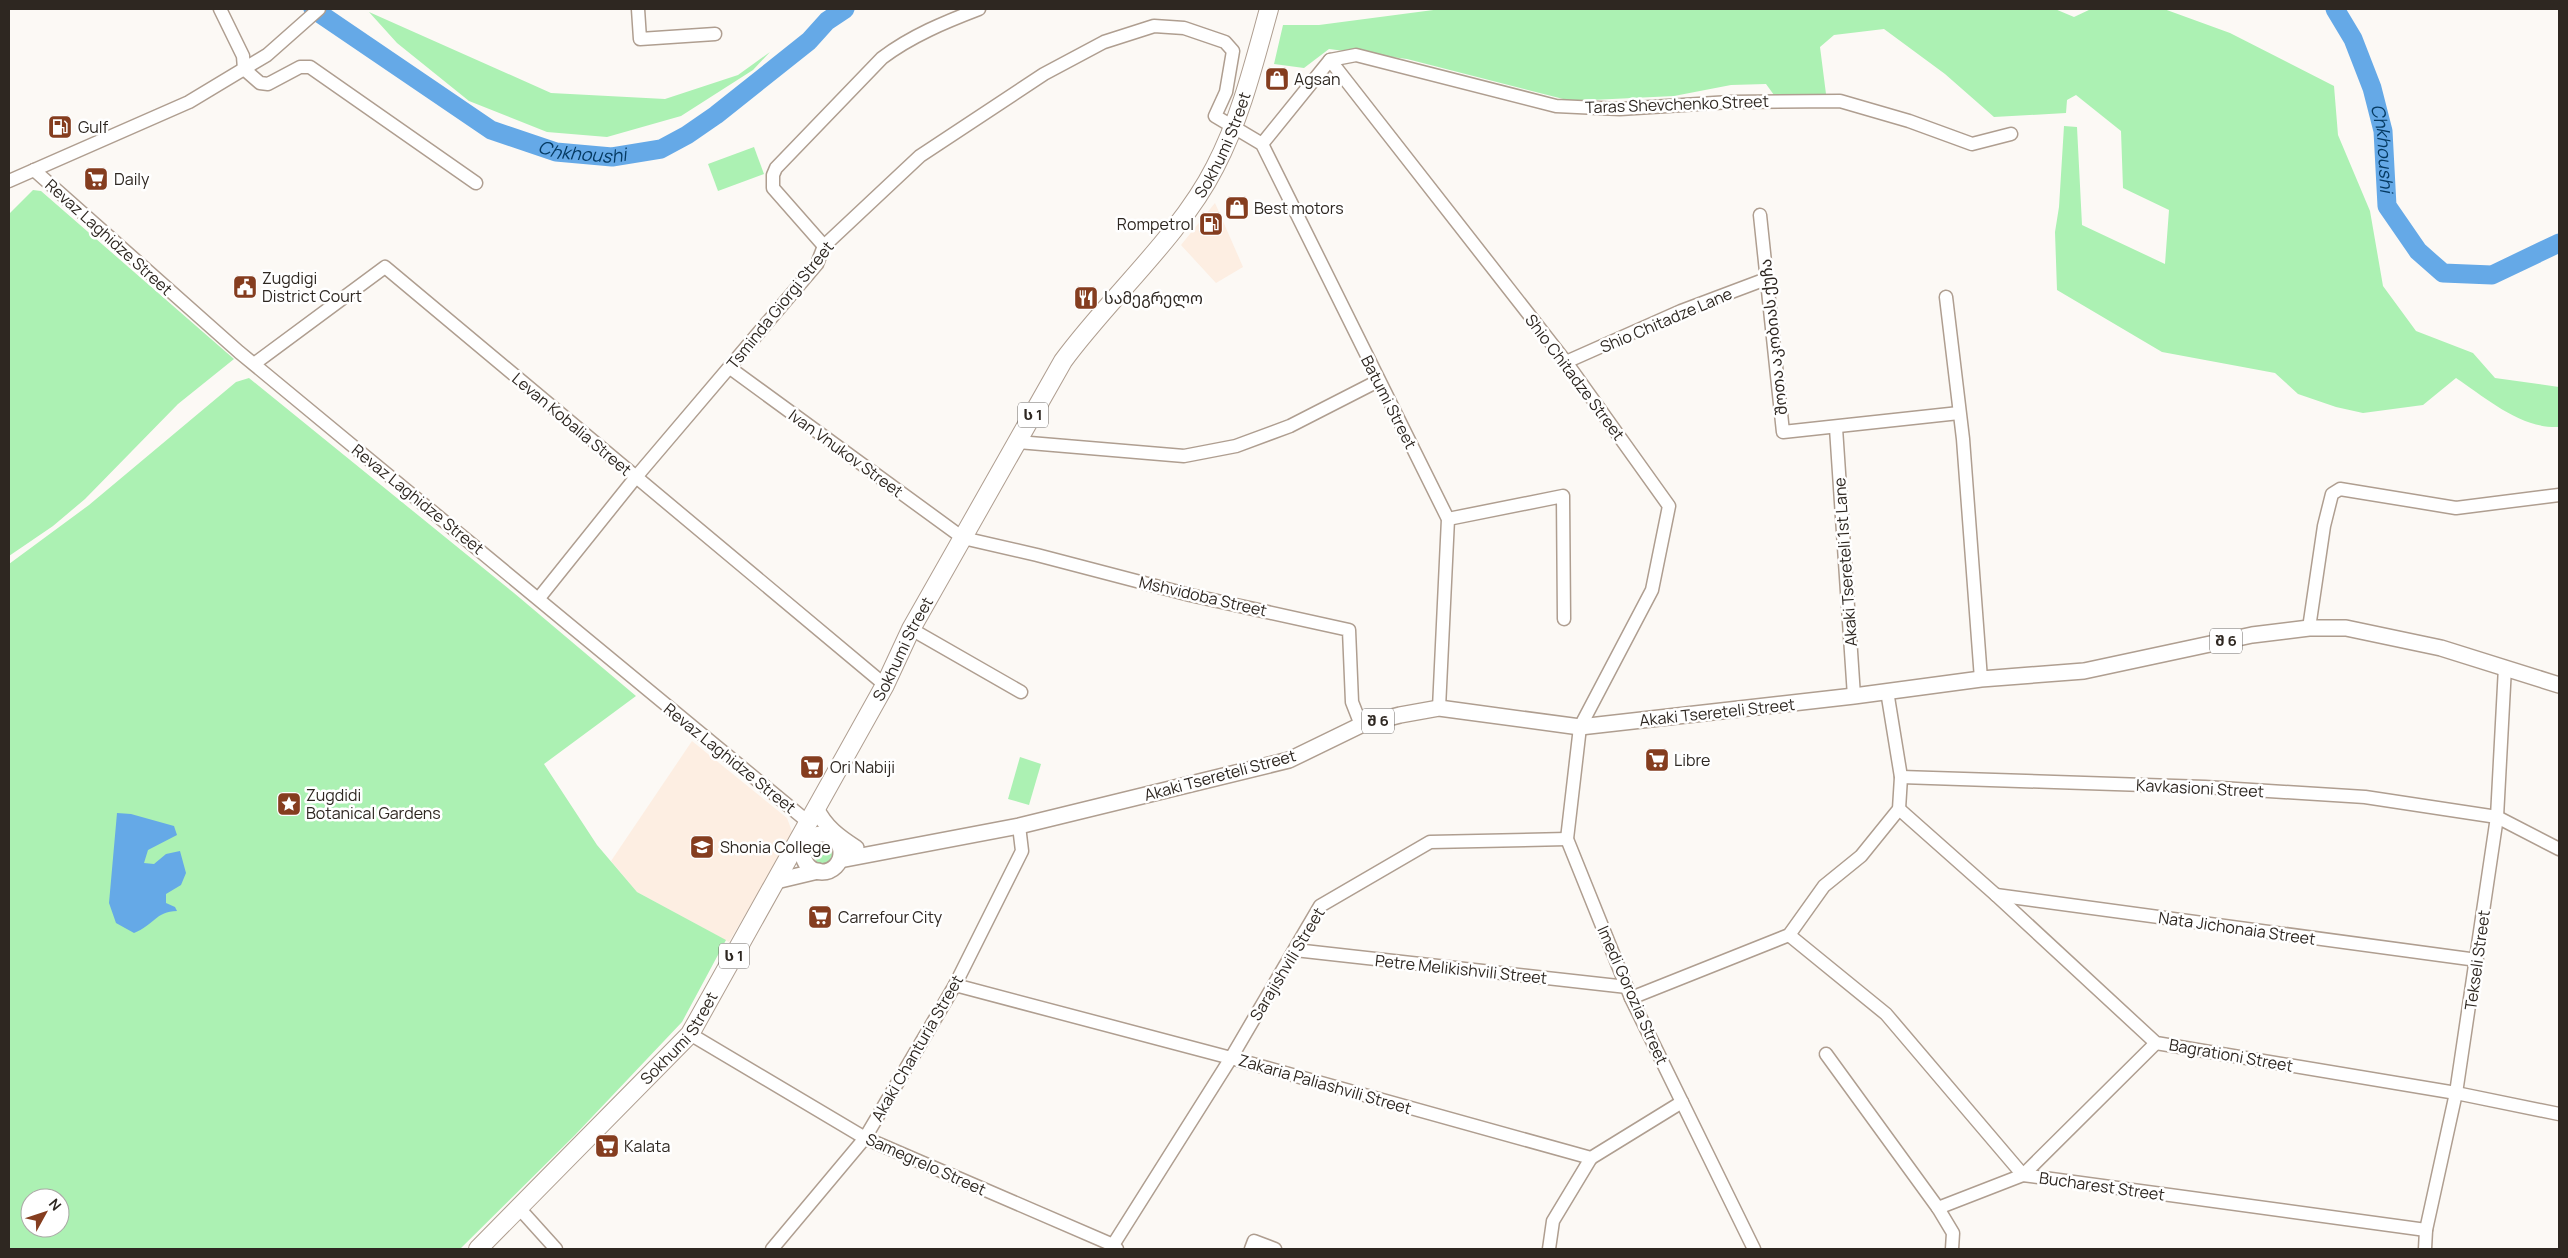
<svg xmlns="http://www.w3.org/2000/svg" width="2568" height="1258" viewBox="0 0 2568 1258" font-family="Manrope,'Noto Sans Georgian',sans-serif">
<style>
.built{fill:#fdeee2}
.green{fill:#acf1b3;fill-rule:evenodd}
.water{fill:#65a9e7}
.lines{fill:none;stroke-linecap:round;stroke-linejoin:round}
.river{stroke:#65a9e7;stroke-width:19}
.minor-casing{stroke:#af9e90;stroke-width:15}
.major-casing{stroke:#af9e90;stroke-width:18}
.highway-casing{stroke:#af9e90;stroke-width:20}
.minor{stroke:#fff;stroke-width:12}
.major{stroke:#fff;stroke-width:15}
.highway{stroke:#fff;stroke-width:18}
.labels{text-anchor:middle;stroke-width:5;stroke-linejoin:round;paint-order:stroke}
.shield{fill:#fff;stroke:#6d6864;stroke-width:1}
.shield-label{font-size:15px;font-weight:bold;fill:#2e2721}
.poi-label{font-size:16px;fill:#2e2721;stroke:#fff;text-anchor:start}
.street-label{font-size:16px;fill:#2e2721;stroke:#fff}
.water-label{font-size:18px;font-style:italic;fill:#053a62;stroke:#fff}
</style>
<rect width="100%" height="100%" fill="#fcf9f5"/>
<g class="built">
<polygon points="1215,203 1243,267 1216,283 1181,245"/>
<polygon points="692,741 787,818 793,834 729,942 637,892 611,861"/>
</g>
<g class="green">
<path d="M1441,9h614l19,8 17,-8h73l66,24 104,53 4,49 32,76 13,75 33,45 57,22 22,25 64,9v40c-38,2 -73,-29 -103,-49l-33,27 -60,8 -27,-6 -38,-13 -23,-21 -113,-21 -105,-62 -2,-58 4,-25 5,-81 13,1 5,98 83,39 4,-54 -46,-22 -2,-57 -45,-36 -9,5 -1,13 -72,4 -49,-43 -61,-45 -50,6 -14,12 6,47 -52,1 -8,-11 -35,1 -57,11 -103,5 -164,-42 -78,-10 -25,19 -30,-4 9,-39h36z"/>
<polygon points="369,12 551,93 665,99 738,75 770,52 753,70 681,116 607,137 547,132 469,101 397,43"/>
<polygon points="754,147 764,174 718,191 708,164"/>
<polygon points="33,190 41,191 234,359 178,404 85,499 53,526 9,556 9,214"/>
<path d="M249,378l265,215 122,103 -92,68 53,81 40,47 89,48 -44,82 -107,113 -115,114h-451v-685l80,-59 147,-123zM30,1198h30v30h-30z"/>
<polygon points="1020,757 1041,764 1029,805 1008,799"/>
<circle cx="823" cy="855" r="9"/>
</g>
<path class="water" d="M117,813l14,1 43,12 3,9 -29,15 -4,13 10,1 12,-10 14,-3 6,22 -5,12 -15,9v9l9,4 2,4c-21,0 -24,15 -43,22l-18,-10 -7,-20z"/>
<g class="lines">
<g class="river">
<path id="s1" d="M313,9l178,121 65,22 56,5 49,-8 26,-14 29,-20 93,-74 18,-20 18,-12"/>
<path id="s2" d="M2335,9l18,30 19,49 11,43 4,75 31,45 25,22 49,2 67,-32"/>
</g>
<defs>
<g id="minor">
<polyline points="220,9 243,56 244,69 260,83 268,84 300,67 310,67 476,183"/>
<polyline points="638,9 640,39 715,34"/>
<polyline points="1330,60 1566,362 1669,506 1652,590 1580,727 1567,839 1631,998 1754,1249"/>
<polyline points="1262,144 1330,60 1356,55 1556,106 1620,109 1730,102 1840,101 1909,121 1972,144 2011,134"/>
<polyline points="34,170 239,352 808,822"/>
<polyline points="9,181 189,102 267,55 319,9"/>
<polyline points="1760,215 1783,432 1959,413"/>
<path d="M824,246l-51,-58v-13l3,-7 106,-110c29,-22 63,-36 97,-49"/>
<polyline points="1946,297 1963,439 1981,679"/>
<polyline points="1566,362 1681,311 1766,279"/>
<polyline points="254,364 385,267 885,685"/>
<polyline points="730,368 963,538 1037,555 1190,595 1349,630 1352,702 1361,725"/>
<polyline points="1836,428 1854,696"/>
<polyline points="1018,442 1184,456 1236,446 1290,426 1378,381"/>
<polyline points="1448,519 1563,496 1564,619"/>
<polyline points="539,598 636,477 817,264 824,246 920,156 1044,74 1104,42 1154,26 1184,28 1225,42 1233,51 1226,92 1215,116 1262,144 1448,519 1439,708"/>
<polyline points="2309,628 2324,526 2332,494 2340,489 2456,508 2559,495"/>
<polyline points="911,629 1021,692"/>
<polyline points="1901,777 2205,787 2365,797 2497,817 2559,849"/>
<polyline points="1899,809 1996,895 2156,1043 2456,1093 2559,1114"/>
<polyline points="1996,895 2477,960"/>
<polyline points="1789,935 1886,1014 2023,1175 2426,1230"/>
<polyline points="1295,950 1627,987"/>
<polyline points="955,985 1231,1058 1591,1158 1682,1102"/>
<polyline points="1631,998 1789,935 1824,886 1861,856 1899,809 1901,777 1887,691"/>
<polyline points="690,1034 865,1138 1113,1245 1117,1249"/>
<polyline points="1826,1054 1938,1208 1953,1233 1952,1249"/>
<polyline points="519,1208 556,1249"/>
<polyline points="1938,1208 2023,1175 2156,1043"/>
<polyline points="1113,1245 1231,1058 1320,906 1430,842 1567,839"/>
<polyline points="772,1249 865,1138 955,985 1022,851 1019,826"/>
<polyline points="1251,1249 1254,1241 1275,1249"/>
<polyline points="1549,1249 1553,1221 1591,1158"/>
<polyline points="2425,1249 2426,1230 2456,1093 2497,817 2505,667"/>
</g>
<g id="major">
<path d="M816,808c9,19 23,29 40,40"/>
<circle cx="822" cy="853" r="19"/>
<polyline points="840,860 1019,826 1289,760 1361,725 1400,715 1439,708 1580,727 1854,696 1981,679 2084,671 2252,635 2309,628 2346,628 2441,648 2559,685"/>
<polyline points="776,881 818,871"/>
</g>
<g id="highway">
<path id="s3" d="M478,1249l212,-215 195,-349 26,-56 152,-268c46,-63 117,-125 152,-194 26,-50 39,-104 54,-158"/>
</g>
</defs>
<use href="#minor" class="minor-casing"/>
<use href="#major" class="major-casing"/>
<use href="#highway" class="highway-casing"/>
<use href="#minor" class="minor"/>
<use href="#major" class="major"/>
<use href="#highway" class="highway"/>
</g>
<defs>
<symbol id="shop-square" viewBox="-11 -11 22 22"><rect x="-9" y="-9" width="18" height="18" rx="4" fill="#853d1f" stroke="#fff"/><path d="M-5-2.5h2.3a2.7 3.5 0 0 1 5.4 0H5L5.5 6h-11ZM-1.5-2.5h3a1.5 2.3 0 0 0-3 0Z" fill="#fff"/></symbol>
<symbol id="fuel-square" viewBox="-11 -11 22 22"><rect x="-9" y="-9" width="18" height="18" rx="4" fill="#853d1f" stroke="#fff"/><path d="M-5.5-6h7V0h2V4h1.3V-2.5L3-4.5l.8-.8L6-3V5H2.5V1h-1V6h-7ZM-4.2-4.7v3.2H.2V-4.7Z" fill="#fff"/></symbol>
<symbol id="supermarket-square" viewBox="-11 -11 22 22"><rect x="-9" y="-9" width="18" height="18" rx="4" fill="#853d1f" stroke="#fff"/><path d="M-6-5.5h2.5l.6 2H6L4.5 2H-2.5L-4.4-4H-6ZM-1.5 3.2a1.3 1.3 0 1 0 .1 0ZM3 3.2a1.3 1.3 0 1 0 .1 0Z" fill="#fff"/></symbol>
<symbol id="civic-square" viewBox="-11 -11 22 22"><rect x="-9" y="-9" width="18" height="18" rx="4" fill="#853d1f" stroke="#fff"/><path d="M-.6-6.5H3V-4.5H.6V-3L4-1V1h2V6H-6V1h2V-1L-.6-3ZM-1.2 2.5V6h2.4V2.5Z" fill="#fff"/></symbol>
<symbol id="restaurant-square" viewBox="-11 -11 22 22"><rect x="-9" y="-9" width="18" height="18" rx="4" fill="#853d1f" stroke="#fff"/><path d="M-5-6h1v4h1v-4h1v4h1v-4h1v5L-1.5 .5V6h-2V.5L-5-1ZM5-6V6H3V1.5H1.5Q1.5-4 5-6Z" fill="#fff"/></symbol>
<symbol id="sight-square" viewBox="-11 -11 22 22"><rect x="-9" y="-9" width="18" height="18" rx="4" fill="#853d1f" stroke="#fff"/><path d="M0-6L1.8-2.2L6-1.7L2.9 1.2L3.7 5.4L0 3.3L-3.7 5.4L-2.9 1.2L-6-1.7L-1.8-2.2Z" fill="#fff"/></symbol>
<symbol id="university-square" viewBox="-11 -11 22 22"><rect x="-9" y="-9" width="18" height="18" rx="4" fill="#853d1f" stroke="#fff"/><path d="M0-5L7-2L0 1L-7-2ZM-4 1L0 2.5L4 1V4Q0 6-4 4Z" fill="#fff"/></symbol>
</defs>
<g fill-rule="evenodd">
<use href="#shop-square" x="1263" y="65" width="28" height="28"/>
<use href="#fuel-square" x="46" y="113" width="28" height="28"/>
<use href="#supermarket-square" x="82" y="165" width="28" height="28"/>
<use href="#shop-square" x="1223" y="194" width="28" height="28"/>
<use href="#fuel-square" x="1197" y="210" width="28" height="28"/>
<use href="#civic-square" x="231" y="273" width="28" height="28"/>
<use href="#restaurant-square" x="1072" y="284" width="28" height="28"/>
<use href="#supermarket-square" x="1643" y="746" width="28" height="28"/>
<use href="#supermarket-square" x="798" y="753" width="28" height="28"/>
<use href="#sight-square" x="275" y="790" width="28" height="28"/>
<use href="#university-square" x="688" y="833" width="28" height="28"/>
<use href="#supermarket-square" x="806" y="903" width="28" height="28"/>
<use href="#supermarket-square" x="593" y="1132" width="28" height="28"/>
</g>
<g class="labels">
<g class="shield">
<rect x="1018" y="402.5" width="30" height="25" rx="4"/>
<rect x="2210" y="628.5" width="32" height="25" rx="4"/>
<rect x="1362" y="708.5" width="32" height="25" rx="4"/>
<rect x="719" y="943.5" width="30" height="25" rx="4"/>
</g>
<g class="shield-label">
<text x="1033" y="420">ს 1</text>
<text x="2226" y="646">შ 6</text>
<text x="1378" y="726">შ 6</text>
<text x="734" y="961">ს 1</text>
</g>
<g class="poi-label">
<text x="1294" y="85">Agsan</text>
<text x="78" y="133">Gulf</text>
<text x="114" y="185">Daily</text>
<text x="1254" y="214">Best motors</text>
<text x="1194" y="230" text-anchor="end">Rompetrol</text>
<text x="262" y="284">Zugdigi<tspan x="262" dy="18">District Court</tspan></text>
<text x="1104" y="304">სამეგრელო</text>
<text x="1674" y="766">Libre</text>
<text x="830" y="773">Ori Nabiji</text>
<text x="306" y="801">Zugdidi<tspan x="306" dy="18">Botanical Gardens</tspan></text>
<text x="720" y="853">Shonia College</text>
<text x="838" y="923">Carrefour City</text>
<text x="624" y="1152">Kalata</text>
</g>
<g class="street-label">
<text transform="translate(1677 104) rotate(-2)" y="6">Taras Shevchenko Street</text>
<text dy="6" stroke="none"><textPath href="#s3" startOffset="1342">Sokhumi Street</textPath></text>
<text transform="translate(109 237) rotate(42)" y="6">Revaz Laghidze Street</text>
<text transform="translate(780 305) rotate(-51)" y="6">Tsminda Giorgi Street</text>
<text transform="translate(1666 320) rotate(-23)" y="6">Shio Chitadze Lane</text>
<text transform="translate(1773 337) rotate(-96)" y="6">შოთა აკობიას ქუჩა</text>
<text transform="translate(1575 377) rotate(53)" y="6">Shio Chitadze Street</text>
<text transform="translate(1389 402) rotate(63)" y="6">Batumi Street</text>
<text transform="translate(572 424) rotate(40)" y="6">Levan Kobalia Street</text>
<text transform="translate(846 453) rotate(36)" y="6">Ivan Vnukov Street</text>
<text transform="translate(418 499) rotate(39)" y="6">Revaz Laghidze Street</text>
<text transform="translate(1845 562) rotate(-94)" y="6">Akaki Tsereteli 1st Lane</text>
<text transform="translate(1203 596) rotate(13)" y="6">Mshvidoba Street</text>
<text dy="6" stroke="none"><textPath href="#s3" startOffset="742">Sokhumi Street</textPath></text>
<text transform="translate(1717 712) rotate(-6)" y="6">Akaki Tsereteli Street</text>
<text transform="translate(730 758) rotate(39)" y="6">Revaz Laghidze Street</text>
<text transform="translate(1220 775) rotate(-15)" y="6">Akaki Tsereteli Street</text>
<text transform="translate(2200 788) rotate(3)" y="6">Kavkasioni Street</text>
<text transform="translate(2237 928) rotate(8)" y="6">Nata Jichonaia Street</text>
<text transform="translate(2477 960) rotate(-82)" y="6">Tekseli Street</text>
<text transform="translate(1287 964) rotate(-59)" y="6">Sarajishvili Street</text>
<text transform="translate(1461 969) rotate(6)" y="6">Petre Melikishvili Street</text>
<text transform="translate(1633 995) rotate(66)" y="6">Imedi Gorozia Street</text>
<text dy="6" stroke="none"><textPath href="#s3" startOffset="292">Sokhumi Street</textPath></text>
<text transform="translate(917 1048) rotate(-60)" y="6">Akaki Chanturia Street</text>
<text transform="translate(2231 1055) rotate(10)" y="6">Bagrationi Street</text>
<text transform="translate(1325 1084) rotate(16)" y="6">Zakaria Paliashvili Street</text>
<text transform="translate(926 1164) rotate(24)" y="6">Samegrelo Street</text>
<text transform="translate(2102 1186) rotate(8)" y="6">Bucharest Street</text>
</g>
<g class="water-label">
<text dy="6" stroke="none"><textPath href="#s1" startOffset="310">Chkhoushi</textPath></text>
<text dy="6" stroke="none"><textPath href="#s2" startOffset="149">Chkhoushi</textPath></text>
</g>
</g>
<rect width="2568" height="1258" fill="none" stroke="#2e2721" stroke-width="20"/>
<g transform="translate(45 1213) rotate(50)"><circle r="24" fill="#ffffff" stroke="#aba9a6"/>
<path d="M0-4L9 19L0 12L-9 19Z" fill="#853d1f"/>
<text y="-8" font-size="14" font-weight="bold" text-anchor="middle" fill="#2e2721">N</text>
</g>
</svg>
